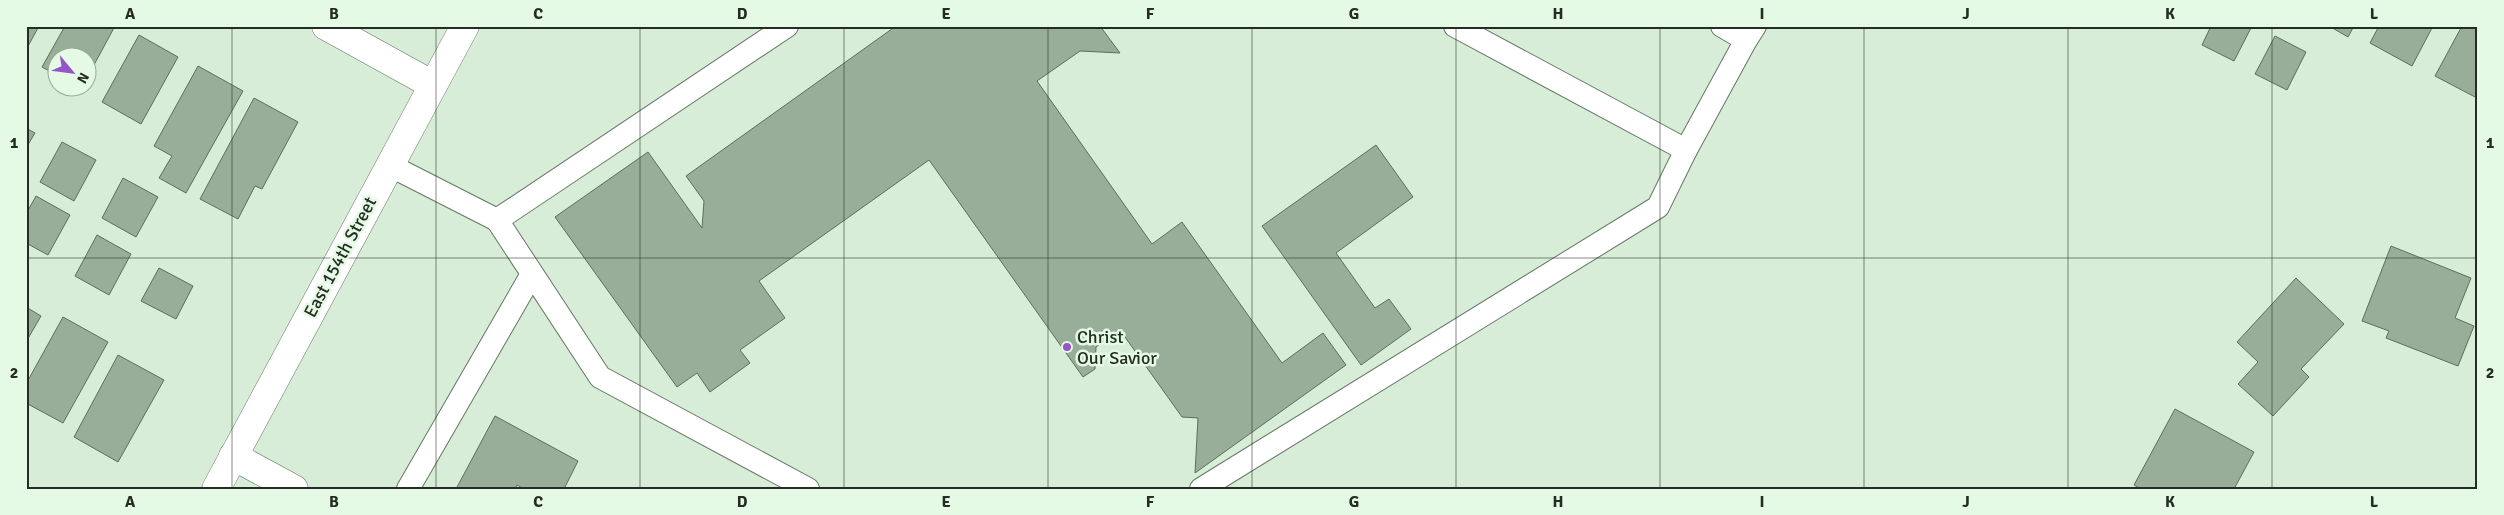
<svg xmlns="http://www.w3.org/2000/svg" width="2504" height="515" viewBox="0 0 2504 515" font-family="Signika,sans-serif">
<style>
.building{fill:#99ae99;stroke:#5c6e5b}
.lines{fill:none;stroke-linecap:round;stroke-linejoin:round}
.lane-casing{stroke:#657865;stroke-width:24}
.street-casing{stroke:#657865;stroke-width:29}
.secondary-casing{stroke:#657865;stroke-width:29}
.lane{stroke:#fff;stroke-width:22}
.street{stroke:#fff;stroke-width:28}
.secondary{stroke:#fff;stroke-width:28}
.grid{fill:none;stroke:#242c23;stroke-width:1;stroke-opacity:0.55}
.poi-dot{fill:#9554ca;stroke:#e5fae4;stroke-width:2}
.labels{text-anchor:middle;stroke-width:5;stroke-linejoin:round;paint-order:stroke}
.street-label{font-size:18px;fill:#242c23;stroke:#e5fae4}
.poi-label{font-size:18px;fill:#242c23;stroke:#e5fae4;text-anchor:start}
.neatline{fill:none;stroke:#242c23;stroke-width:2}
.grid-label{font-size:16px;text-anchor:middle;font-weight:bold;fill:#242c23}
</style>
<rect width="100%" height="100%" fill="#d7edd7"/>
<g class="building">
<polygon points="26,26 39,26 26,50"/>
<polygon points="65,26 115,26 88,76 88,58 58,58 58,76 42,67"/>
<polygon points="896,26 1100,26 1120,53 1080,51 1037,81 1152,244 1182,222 1282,363 1323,333 1346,365 1195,473 1198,418 1182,417 1120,330 1096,347 1095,369 1083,377 929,160 759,281 785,318 740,350 750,363 710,392 697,373 677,387 555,217 648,152 702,228 704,201 686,176"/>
<polygon points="2211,26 2252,26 2234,61 2202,45"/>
<polygon points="2329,26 2354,26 2348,37"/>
<polygon points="2379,26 2433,26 2412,66 2370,43"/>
<polygon points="2462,26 2478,26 2477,98 2435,76"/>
<polygon points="139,35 178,57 141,124 102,102"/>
<polygon points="2275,36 2306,52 2287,90 2255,74"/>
<polygon points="198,66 243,91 186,193 159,178 172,156 154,146"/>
<polygon points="254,98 298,122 262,189 255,186 238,219 200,199"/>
<polygon points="26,128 35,133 26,148"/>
<polygon points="62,142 96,160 74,201 40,182"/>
<polygon points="1376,145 1413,197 1336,253 1375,308 1389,299 1411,329 1361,365 1262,226"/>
<polygon points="123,178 158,197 136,237 102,218"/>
<polygon points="36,196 70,215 48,255 26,243 26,214"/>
<polygon points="97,235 131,254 109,295 75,276"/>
<polygon points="2391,246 2471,278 2455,318 2474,326 2458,366 2386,338 2389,331 2362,321"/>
<polygon points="159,268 193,286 176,319 141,301"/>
<polygon points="2296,278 2344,324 2301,369 2309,377 2273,416 2238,384 2258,362 2237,342"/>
<polygon points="26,307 41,316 26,342"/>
<polygon points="63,317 108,342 63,423 26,403 26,384"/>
<polygon points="118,355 164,380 118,462 74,437"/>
<polygon points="2175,409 2254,452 2234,489 2141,489 2134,485"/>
<polygon points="495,416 578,461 564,489 524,489 517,485 515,489 456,489"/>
</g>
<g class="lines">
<defs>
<g id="lane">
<polyline points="1455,26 1686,150 1746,40"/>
<polyline points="1722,26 1746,40 1755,26"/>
<polyline points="389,165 497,220 787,26"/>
<polyline points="497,220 600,377 808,489"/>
<polyline points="408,489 532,274"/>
<polyline points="1201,489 1658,207 1686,150"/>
</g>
<g id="street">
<polyline points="326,26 433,85"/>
<polyline points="233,456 294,489"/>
</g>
<polyline id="secondary" points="216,489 465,26"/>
</defs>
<use href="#lane" class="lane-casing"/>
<use href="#street" class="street-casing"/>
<use href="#secondary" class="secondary-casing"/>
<use href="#lane" class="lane"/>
<use href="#street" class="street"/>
<use href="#secondary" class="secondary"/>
</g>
<path class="grid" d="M232,26v463M436,26v463M640,26v463M844,26v463M1048,26v463M1252,26v463M1456,26v463M1660,26v463M1864,26v463M2068,26v463M2272,26v463M26,258h2452"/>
<circle class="poi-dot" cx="1067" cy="347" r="5"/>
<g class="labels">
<g class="street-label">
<text transform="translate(340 257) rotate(-62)" y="6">East 154th Street</text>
</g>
<g class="poi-label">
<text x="1077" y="343">Christ<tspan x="1077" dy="21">Our Savior</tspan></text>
</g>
</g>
<rect width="2504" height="515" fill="none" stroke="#e5fae4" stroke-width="55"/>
<g transform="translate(72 72) rotate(119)"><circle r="24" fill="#e5fae4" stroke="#98a897"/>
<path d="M0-4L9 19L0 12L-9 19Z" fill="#9554ca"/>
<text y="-8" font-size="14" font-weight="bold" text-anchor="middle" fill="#242c23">N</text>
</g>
<rect x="28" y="28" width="2448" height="460" class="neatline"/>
<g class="grid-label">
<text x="130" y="19">A</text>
<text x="334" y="19">B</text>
<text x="538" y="19">C</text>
<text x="742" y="19">D</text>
<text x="946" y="19">E</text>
<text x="1150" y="19">F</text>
<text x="1354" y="19">G</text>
<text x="1558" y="19">H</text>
<text x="1762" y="19">I</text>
<text x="1966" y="19">J</text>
<text x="2170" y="19">K</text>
<text x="2374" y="19">L</text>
<text x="14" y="148">1</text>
<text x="2490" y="148">1</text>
<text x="14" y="378">2</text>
<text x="2490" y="378">2</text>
<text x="130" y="507">A</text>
<text x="334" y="507">B</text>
<text x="538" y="507">C</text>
<text x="742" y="507">D</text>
<text x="946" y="507">E</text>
<text x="1150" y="507">F</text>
<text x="1354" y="507">G</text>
<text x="1558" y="507">H</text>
<text x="1762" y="507">I</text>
<text x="1966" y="507">J</text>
<text x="2170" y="507">K</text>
<text x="2374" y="507">L</text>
</g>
</svg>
